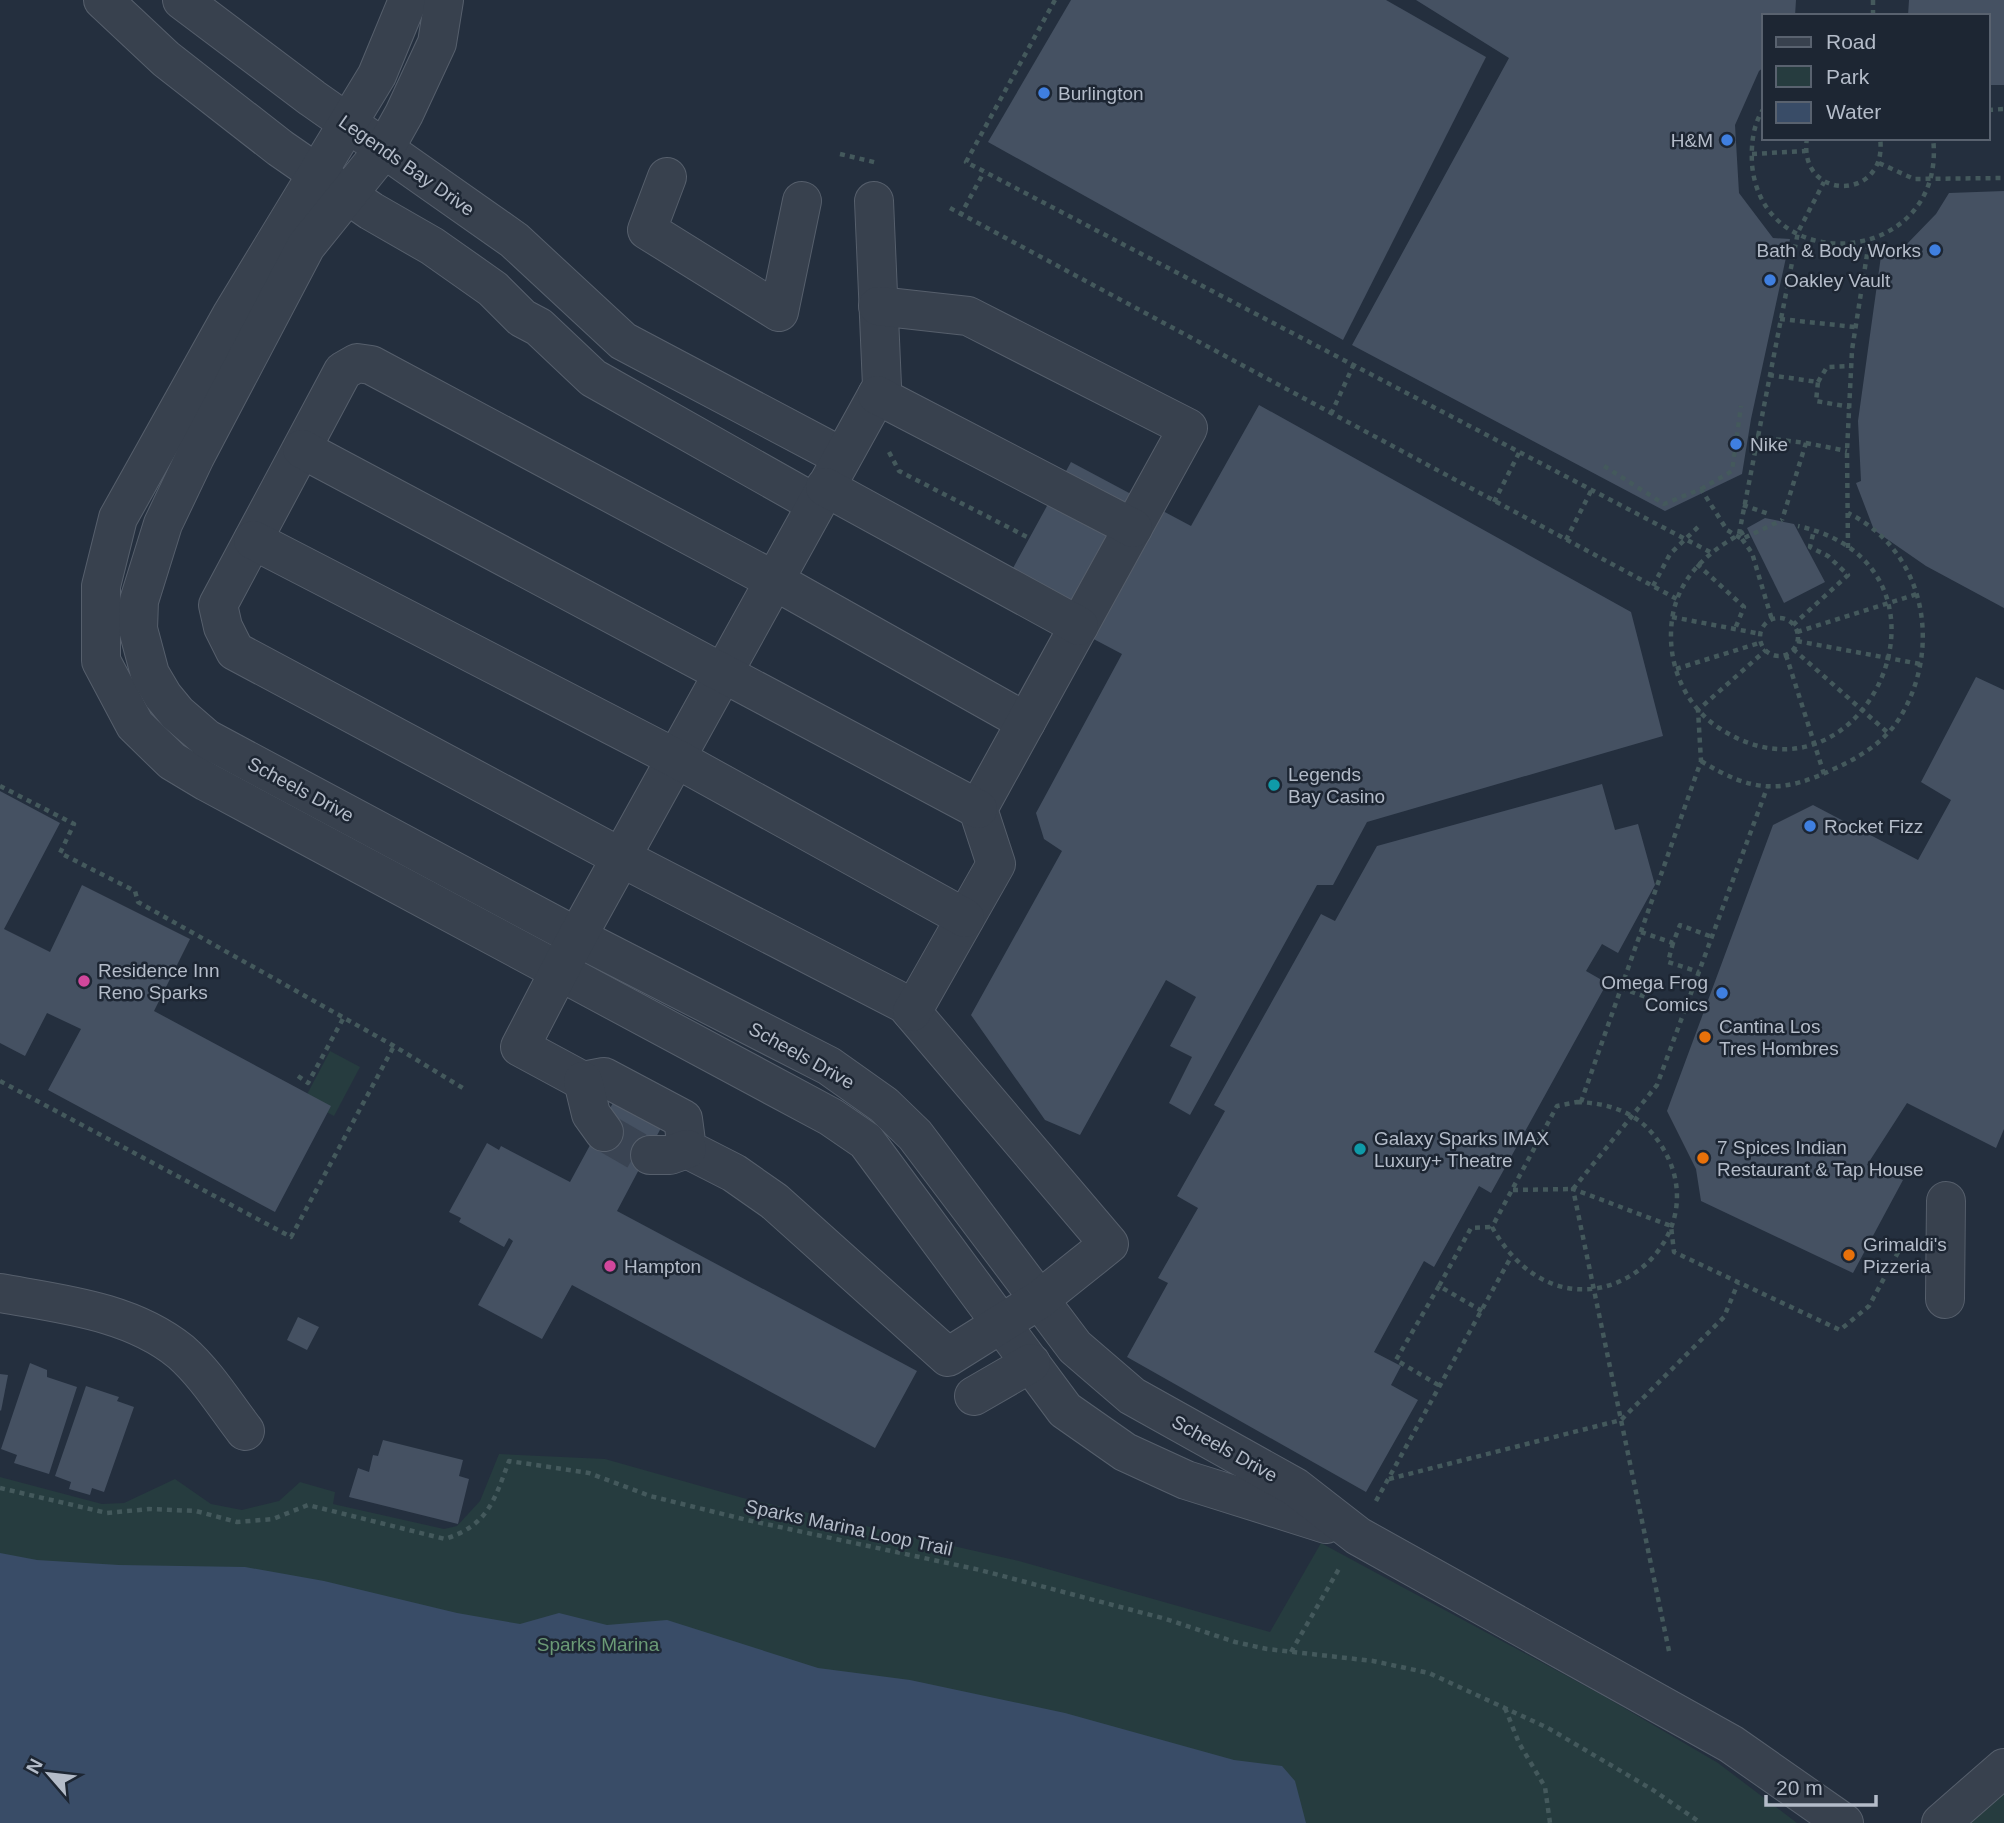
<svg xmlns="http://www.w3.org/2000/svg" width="2004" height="1823" viewBox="0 0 2004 1823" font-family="Helvetica,sans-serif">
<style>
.green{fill:#263c3f}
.water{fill:#394c67}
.building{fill:#455162}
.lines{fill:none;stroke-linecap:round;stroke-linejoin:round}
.minor-tunnel{stroke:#3a4453;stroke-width:38;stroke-dasharray:38 19;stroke-linecap:butt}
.minor-casing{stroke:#565f6c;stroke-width:40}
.path{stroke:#44595c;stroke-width:4.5;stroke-dasharray:5 5;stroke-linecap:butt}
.minor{stroke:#38414e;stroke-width:38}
.path-bridge{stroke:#44595c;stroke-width:4.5;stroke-dasharray:5 5;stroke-linecap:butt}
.shop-dot{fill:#3f7fe0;stroke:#1d2633;stroke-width:2.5}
.culture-dot{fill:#0f9aa8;stroke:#1d2633;stroke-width:2.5}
.hotel-dot{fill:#d1479c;stroke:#1d2633;stroke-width:2.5}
.food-dot{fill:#e8710a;stroke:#1d2633;stroke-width:2.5}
.labels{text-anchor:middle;stroke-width:5;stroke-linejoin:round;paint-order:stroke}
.poi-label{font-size:19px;fill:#b4bcc9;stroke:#1d2633;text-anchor:start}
.street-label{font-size:19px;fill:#b4bcc9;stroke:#1d2633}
.park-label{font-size:19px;fill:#6b9a76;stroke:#1d2633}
</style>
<rect width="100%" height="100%" fill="#242f3e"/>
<g class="green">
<polygon points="330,1051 360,1067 334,1116 304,1100"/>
<polygon points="499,1454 605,1459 743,1498 1019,1561 1270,1632 1321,1543 1602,1695 1718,1763 1797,1823 0,1823 0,1477 102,1504 124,1503 175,1479 211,1504 242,1510 279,1501 300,1482 335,1492 333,1504 444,1529 457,1526 480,1501"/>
<polygon points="2004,1792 2004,1823 1967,1823"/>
</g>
<polygon class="water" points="0,1553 37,1560 119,1565 245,1567 324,1581 457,1613 520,1624 559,1613 607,1625 667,1620 818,1668 910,1680 1065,1713 1234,1760 1282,1766 1295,1781 1306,1823 0,1823"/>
<g class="building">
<polygon points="1071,0 1386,0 1486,57 1343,340 988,142"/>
<polygon points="1416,0 1796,0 1795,16 1764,16 1764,67 1759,71 1735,125 1739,193 1773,238 1790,239 1751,419 1742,474 1665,511 1352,345 1509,58"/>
<polygon points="1909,0 2004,0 2004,85 1988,85 1988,16 1908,16"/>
<polygon points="2004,191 2004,608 1926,566 1874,530 1856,483 1861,481 1858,421 1881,256 1904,247 1936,214 1949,193"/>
<polygon points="1259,405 1631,612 1663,736 1367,822 1333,885 1317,885 1190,1115 1169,1103 1192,1057 1170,1046 1196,997 1166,980 1080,1135 1045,1120 971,1015 1062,851 1044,839 1036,813 1122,654 1001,590 1071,462 1191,526"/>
<polygon points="1765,518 1794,524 1825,582 1784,603 1747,528"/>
<polygon points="1976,677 2004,690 2004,1129 1996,1148 1907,1103 1867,1165 1903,1180 1853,1273 1701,1201 1696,1169 1667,1111 1773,825 1813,805 1918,860 1951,800 1921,782"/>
<polygon points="1602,784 1615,830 1638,824 1655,885 1618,953 1602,944 1586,971 1607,983 1491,1193 1479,1186 1434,1267 1424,1261 1374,1352 1401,1366 1391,1385 1418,1400 1366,1492 1127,1357 1168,1283 1158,1278 1198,1208 1177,1196 1225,1111 1214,1105 1321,914 1335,921 1377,846"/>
<polygon points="0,791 60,823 4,929 50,952 82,885 190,939 154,1011 331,1106 275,1212 48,1090 81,1029 47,1013 25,1056 0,1043"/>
<polygon points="614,1101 662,1126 617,1211 917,1371 875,1448 572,1285 542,1339 478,1305 513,1241 509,1238 504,1247 459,1222 461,1218 449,1212 487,1143 499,1150 501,1146 570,1182"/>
<polygon points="298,1317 319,1327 307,1350 287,1340"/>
<polygon points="30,1363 47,1370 47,1377 77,1387 49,1474 14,1463 17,1455 1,1449"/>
<polygon points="0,1374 8,1375 1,1411 0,1410"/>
<polygon points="86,1386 119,1397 117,1401 134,1407 104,1492 92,1488 90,1495 69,1489 71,1482 55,1476"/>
<polygon points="383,1440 463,1460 459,1476 469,1479 458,1524 349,1497 358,1468 369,1472 373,1455 378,1456"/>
</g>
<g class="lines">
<polyline class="minor-tunnel" points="604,1132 637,1151 650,1155"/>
<defs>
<g id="minor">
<polyline points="103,0 166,59 280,148 371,211 432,246 493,289 522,318 539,327 593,378 816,504"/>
<polyline points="182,0 312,98 514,240 623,341 842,457"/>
<polyline points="408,0 377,75 232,314 118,518 101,586 101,661 135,725 172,761 207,782 831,1117 866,1141 1065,1410 1125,1452 1186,1480 1326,1524"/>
<polyline points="444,0 437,43 404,114 385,148 306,246 195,457 163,524 139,601 138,629 150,674 163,696 177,713 207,739 577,937 829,1066 884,1105 915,1135 1075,1347 1132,1396 1295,1487 1358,1536 1731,1744 1844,1823"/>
<polyline points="667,177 647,230 779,312 802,201"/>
<polyline points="874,201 882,386 577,937 520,1047 583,1081 604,1077 683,1119 687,1149 734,1173 774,1201 948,1357 1039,1300 1109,1244 905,1004 622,858 235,651 223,627 218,605 343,371 357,363 371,365 775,581 1026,722"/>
<polyline points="878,306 968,316 1188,428 978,809 996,864 912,1012"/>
<polyline points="877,395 1133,528"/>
<polyline points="302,449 978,809"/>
<polyline points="825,487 1079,626"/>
<polyline points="253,540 677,759 965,918"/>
<polyline points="583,1081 591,1114 604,1132"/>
<polyline points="650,1155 670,1155 687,1149"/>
<path d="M0,1293c61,11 131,18 181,59 25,22 44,53 64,79"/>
<polyline points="1945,1299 1946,1201"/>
<polyline points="974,1396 1031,1363"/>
<polyline points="1941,1823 2004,1768"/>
</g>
</defs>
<use href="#minor" class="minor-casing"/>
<g class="path">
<polyline points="1055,0 966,162 1710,552"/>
<polyline points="1873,0 1873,16"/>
<path d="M1764,108c-11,16 -13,36 -12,56 10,118 196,101 181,-26"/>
<polyline points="1988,110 2004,109"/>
<path d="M1807,138c-10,64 82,64 73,0"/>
<polyline points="840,154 878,163"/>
<polyline points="1752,154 1805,151"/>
<polyline points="1879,163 1914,179 2004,178"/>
<polyline points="950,208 1677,599"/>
<polyline points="960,216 984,172"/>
<polyline points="1780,319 1855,327"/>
<polyline points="1769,375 1818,382 1816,401 1850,407"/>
<polyline points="1818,382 1827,367 1851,366"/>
<polyline points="1331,414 1354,364"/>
<polyline points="1756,437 1806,443 1782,520"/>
<polyline points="1806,443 1847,451"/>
<polyline points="889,452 899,471 1031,539"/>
<polyline points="1701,489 1732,471 1741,406"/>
<polyline points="1494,502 1520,451"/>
<polyline points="1743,505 1769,514"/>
<path d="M1744,532c-41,22 -72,51 -73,101 -1,37 16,74 48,95 146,96 261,-162 79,-202"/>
<polyline points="1739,534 1798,232 1824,182"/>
<polyline points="1742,539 1752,553 1772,620"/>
<polyline points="1566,540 1592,489"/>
<polyline points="1848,548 1847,451 1852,350 1869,242"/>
<polyline points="1697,564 1744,607 1735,629"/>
<polyline points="1653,586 1670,554 1699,526"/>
<polyline points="1672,617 1761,634"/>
<circle cx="1779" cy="637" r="19"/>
<polyline points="1793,625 1848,575 1828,556 1810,547 1814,530"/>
<polyline points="1797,632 1917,594"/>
<polyline points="1797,641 1920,664"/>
<polyline points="1793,649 1887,732"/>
<polyline points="1786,655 1824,774"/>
<polyline points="1676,669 1762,642"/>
<path d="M1701,761c52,32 81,33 135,7 24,-11 48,-26 63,-49 44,-70 27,-168 -51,-206"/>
<polyline points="0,786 74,824 60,853 135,891 138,902 394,1046 466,1090"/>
<polyline points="1641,932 1673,943 1680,925 1712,937"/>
<polyline points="1673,943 1668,962 1699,972"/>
<polyline points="1621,988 1685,1011"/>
<polyline points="298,1076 308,1083 344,1017"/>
<polyline points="0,1081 291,1237 394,1046"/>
<path d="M1577,1102c31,1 60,10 79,36 79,104 -85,229 -164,89l65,-121z"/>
<polyline points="1581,1102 1701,761 1698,710 1766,650"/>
<polyline points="1513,1190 1573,1189 1657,1085 1767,788"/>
<polyline points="1439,1286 1396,1360 1440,1386"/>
<polyline points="1482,1311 1439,1286 1471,1228 1492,1227"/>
<polyline points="1389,1479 1621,1420 1724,1317 1738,1283"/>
<path d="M0,1488l107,25 42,-4 47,2 41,11 36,-3 35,-14 137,34c43,-14 49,-38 64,-78l80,12 61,23 97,24 233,50 186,49 69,23 32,7 106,12 56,12 119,55 105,62 48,33"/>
<polyline points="1376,1501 1511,1257"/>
<polyline points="1669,1651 1573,1189 1671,1226 1674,1252 1840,1330 1869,1306 1902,1245"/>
<polyline points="1291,1652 1340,1567"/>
<polyline points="1505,1708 1519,1743 1545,1787 1550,1823"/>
</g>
<use href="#minor" class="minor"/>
<polyline class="path-bridge" points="1604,466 1664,504 1701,489 1727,530 1742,539 1782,520"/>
</g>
<g class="shop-dot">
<circle cx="1044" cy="93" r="7"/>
<circle cx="1727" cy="140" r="7"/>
<circle cx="1935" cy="250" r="7"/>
<circle cx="1770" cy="280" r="7"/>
<circle cx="1736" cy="444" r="7"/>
<circle cx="1810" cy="826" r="7"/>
<circle cx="1722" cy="993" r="7"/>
</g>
<g class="culture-dot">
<circle cx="1274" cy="785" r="7"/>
<circle cx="1360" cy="1149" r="7"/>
</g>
<g class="hotel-dot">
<circle cx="84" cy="981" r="7"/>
<circle cx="610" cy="1266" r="7"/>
</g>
<g class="food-dot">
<circle cx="1705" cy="1037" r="7"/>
<circle cx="1703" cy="1158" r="7"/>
<circle cx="1849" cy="1255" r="7"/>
</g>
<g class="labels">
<g class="poi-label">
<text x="1058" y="100">Burlington</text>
<text x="1713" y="147" text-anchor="end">H&amp;M</text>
<text x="1921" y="257" text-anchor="end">Bath &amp; Body Works</text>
<text x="1784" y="287">Oakley Vault</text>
<text x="1750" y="451">Nike</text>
<text x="1288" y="781">Legends<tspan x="1288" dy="22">Bay Casino</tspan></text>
<text x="1824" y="833">Rocket Fizz</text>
<text x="98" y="977">Residence Inn<tspan x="98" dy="22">Reno Sparks</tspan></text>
<text x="1708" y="989" text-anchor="end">Omega Frog<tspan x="1708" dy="22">Comics</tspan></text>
<text x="1719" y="1033">Cantina Los<tspan x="1719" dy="22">Tres Hombres</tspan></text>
<text x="1374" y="1145">Galaxy Sparks IMAX<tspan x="1374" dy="22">Luxury+ Theatre</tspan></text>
<text x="1717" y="1154">7 Spices Indian<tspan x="1717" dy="22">Restaurant &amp; Tap House</tspan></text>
<text x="1863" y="1251">Grimaldi's<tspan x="1863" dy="22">Pizzeria</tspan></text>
<text x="624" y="1273">Hampton</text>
</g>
<g class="street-label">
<text transform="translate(407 165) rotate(35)" y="7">Legends Bay Drive</text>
<text transform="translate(301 789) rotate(28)" y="7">Scheels Drive</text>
<text transform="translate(802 1055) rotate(29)" y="7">Scheels Drive</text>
<text transform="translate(1225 1448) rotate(29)" y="7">Scheels Drive</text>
<text transform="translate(849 1527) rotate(12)" y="7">Sparks Marina Loop Trail</text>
</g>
<g class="park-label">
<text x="598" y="1651">Sparks Marina</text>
</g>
</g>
<rect x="1762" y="14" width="228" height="126" fill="#1d2633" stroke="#59626f" stroke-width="2"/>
<rect x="1776" y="37" width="35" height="10" fill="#38414e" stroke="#59626f" stroke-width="2"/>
<text x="1826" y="49" font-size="21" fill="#b4bcc9">Road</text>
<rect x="1776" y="66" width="35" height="21" fill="#263c3f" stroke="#59626f" stroke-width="2"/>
<text x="1826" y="84" font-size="21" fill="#b4bcc9">Park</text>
<rect x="1776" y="102" width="35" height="21" fill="#394c67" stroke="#59626f" stroke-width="2"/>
<text x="1826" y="119" font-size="21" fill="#b4bcc9">Water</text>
<g transform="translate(49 1774) rotate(298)" stroke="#1d2633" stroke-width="5" paint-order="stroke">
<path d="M0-5L12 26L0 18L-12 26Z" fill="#b4bcc9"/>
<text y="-10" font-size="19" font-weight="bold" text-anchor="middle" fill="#b4bcc9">N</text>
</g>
<path d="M1766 1795v10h110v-10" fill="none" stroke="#b4bcc9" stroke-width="3.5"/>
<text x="1776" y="1795" font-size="21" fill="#b4bcc9" stroke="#1d2633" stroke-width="5" paint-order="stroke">20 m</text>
</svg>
